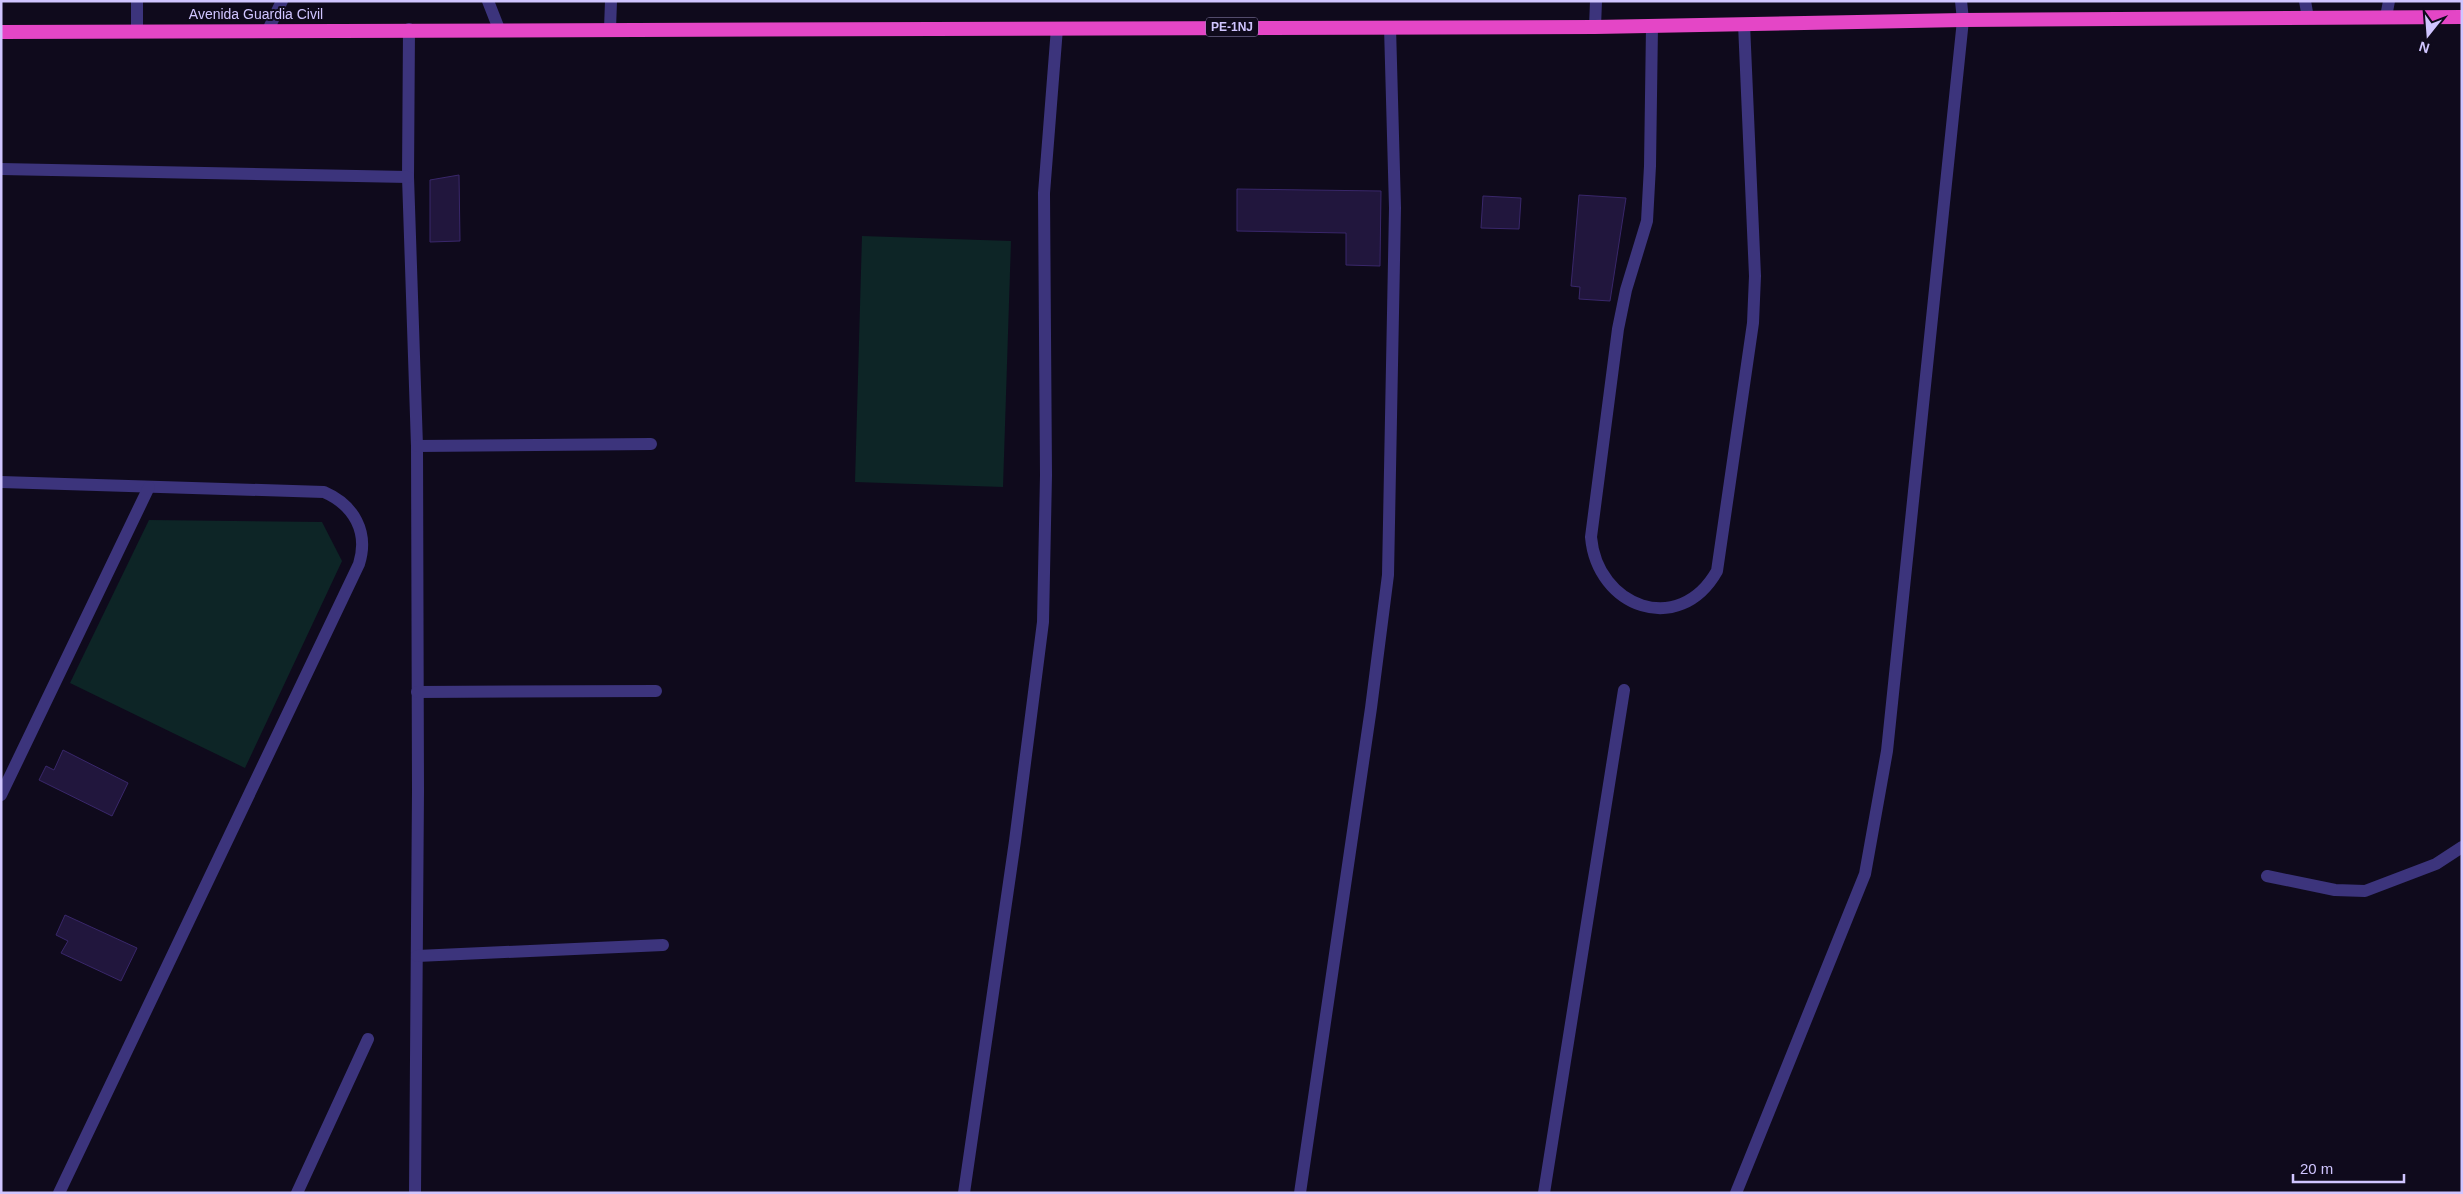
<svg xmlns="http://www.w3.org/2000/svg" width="2463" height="1194" viewBox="0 0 2463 1194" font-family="Arial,sans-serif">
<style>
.green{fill:#0d2526}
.building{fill:#21163d;stroke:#39276a}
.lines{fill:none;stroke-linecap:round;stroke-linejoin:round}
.service{stroke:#3c347c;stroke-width:12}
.minor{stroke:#3c347c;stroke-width:12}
.trunk{stroke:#e446c6;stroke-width:14}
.labels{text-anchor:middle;stroke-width:4;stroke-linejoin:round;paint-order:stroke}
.shield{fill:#0f0a1c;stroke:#968dbb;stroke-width:1}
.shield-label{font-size:12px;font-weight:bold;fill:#d0c5ff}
.street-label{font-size:14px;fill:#d0c5ff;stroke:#0f0a1c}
</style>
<rect width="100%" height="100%" fill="#0f0a1c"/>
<g class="green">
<polygon points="862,236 1011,241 1003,487 855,482"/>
<polygon points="149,520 322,522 342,561 245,768 70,683"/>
</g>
<g class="building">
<polygon points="459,175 460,241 430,242 430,180"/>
<polygon points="1237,189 1381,191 1380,266 1346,265 1346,233 1237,231"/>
<polygon points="1579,195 1626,198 1610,301 1579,299 1580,287 1571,286"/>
<polygon points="1483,196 1521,198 1519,229 1481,228"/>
<polygon points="63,750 128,783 112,816 39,780 46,766 54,770"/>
<polygon points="65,915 137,948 121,981 61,953 68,941 56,935"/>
</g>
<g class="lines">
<g class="service">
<polyline points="488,1 499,29"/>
<path d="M1652,26l-2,140 -3,55 -21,69 -8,39 -27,208c6,70 88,101 126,34l36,-248 2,-47 -11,-252"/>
<polyline points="610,29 611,1"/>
<polyline points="268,30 282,1"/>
<polyline points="137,31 137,1"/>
<polyline points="2267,876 2335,890 2365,891 2436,864 2462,847"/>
<polyline points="964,1193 1015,841 1043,622 1046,475 1044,193 1057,28"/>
<polyline points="1300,1193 1371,708 1388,575 1395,208 1390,27"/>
<polyline points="1544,1193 1624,690"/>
<polyline points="1736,1193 1865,874 1887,751 1963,20"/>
</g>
<g class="minor">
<polyline points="1961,1 1963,20"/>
<polyline points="2305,1 2308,18"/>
<polyline points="2386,17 2389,1"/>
<polyline points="1595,27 1596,1"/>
<polyline points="409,29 408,177 417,446 418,791 415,1193"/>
<polyline points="1,169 408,177"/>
<polyline points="417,446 651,444"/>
<path d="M1,482l323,10c30,13 45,40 35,72l-300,629"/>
<polyline points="417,692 656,691"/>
<polyline points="1,795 149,487"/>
<polyline points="417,956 663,945"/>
<polyline points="297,1193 368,1039"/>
</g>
<polyline class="trunk" points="1,32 1595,27 1963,20 2462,17"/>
</g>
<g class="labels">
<rect class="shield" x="1206" y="17.5" width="52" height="19" rx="4"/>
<g class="shield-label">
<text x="1232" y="31">PE-1NJ</text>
</g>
<g class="street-label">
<text x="256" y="19">Avenida Guardia Civil</text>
</g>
</g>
<rect width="2463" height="1194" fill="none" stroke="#d0c5ff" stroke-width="5"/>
<g transform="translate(2428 35) rotate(197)" stroke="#0f0a1c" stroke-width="4" paint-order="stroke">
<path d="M0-4L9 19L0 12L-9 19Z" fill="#d0c5ff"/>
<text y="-8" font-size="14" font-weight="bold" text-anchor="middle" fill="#d0c5ff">N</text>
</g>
<path d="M2293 1174v8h111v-8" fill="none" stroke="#d0c5ff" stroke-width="2.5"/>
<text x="2300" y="1174" font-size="15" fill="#d0c5ff" stroke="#0f0a1c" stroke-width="4" paint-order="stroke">20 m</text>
</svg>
